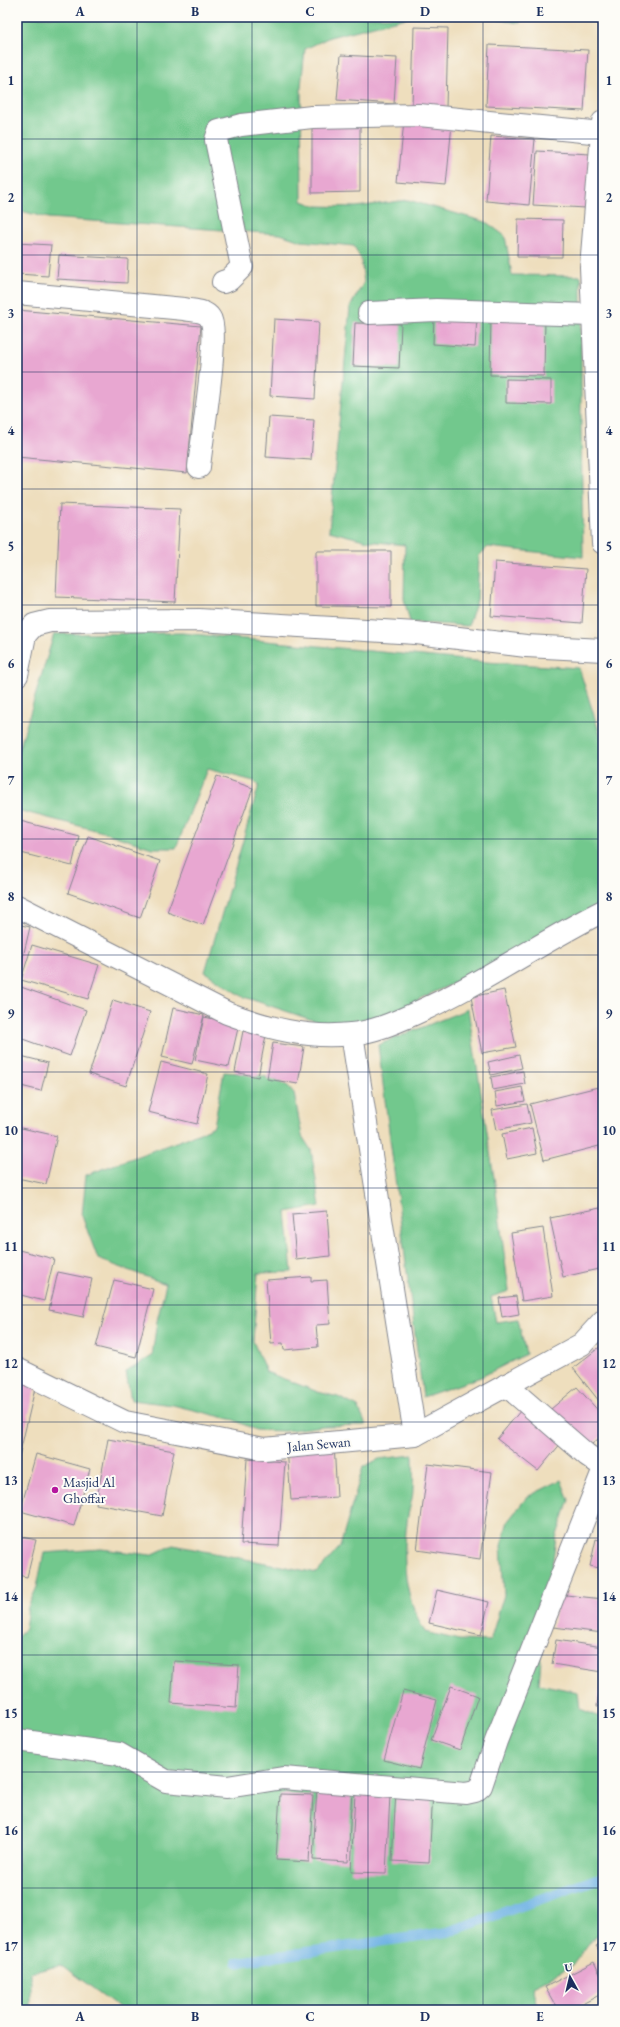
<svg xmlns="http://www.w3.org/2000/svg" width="620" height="2027" viewBox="0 0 620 2027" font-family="'EB Garamond',serif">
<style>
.green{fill:#72c88d;stroke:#467c76}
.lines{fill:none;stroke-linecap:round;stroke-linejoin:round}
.stream{stroke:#6fb3e4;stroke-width:10}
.building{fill:#e8a7d1}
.minor-casing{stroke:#84868e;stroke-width:24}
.minor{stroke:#fff;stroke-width:22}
.grid{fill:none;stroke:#1b2f5e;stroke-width:1;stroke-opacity:0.55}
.poi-dot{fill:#b5179e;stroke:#fdfcf7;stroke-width:1.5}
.labels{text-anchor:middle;stroke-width:4;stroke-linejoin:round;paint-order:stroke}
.street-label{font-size:14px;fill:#1b2f5e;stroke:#fdfcf7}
.poi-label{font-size:14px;fill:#1b2f5e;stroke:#fdfcf7;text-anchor:start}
.neatline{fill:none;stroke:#1b2f5e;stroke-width:1.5}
.grid-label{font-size:13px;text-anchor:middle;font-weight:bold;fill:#1b2f5e}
</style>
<rect width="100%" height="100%" fill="#fdfcf7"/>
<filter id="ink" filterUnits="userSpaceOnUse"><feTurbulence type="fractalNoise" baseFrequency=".025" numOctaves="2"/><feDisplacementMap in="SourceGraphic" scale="8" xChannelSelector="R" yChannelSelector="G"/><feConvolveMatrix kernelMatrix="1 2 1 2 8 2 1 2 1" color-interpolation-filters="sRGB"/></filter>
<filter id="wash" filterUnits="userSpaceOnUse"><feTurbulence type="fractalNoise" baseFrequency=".012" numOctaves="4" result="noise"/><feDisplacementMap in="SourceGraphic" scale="16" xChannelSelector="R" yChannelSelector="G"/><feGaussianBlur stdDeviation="0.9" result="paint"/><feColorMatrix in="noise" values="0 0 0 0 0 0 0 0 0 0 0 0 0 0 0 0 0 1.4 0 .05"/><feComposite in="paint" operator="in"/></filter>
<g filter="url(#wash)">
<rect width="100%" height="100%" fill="#eedebd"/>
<g class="green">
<polygon points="17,17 410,17 330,37 305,49 301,86 302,201 316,206 356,207 408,200 486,222 505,236 512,275 581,276 581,427 583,557 488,547 479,556 477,600 468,626 410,622 404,599 405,545 368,541 329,531 350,307 364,282 361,259 354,246 301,241 280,234 48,218 17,210"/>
<polygon points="480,17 520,17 520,23"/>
<polygon points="182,633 486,662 579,668 603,744 603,908 468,977 421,998 386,1024 333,1027 241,996 205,972 259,785 254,781 207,769 176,848 152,848 103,832 17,810 17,756 54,634"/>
<polygon points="468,1009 495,1184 509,1291 491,1297 496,1322 518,1319 526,1354 481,1377 423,1397 378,1045"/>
<polygon points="224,1072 253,1074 274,1079 287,1085 294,1093 302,1136 311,1150 320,1206 286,1212 292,1272 258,1273 253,1341 266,1372 318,1392 338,1397 358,1407 366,1425 323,1426 284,1431 256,1430 234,1420 173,1405 131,1400 126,1372 152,1356 157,1321 166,1284 98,1259 82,1216 86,1175 198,1134 214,1126"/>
<path d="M413,1455c0,12 1,23 0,34 0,11 -5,22 -6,33 -5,41 -3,74 18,110l34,8 31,1 14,-46 -3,-49 7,-25 19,-24 34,-17 8,20 -13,38 -12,86 -5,60 39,8 2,17 23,9v214l-11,7 -20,27 -40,20 6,24h-415l-62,-45 -31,8v37h-13v-374l8,-7 3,-22 9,-20 7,-34 57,-4 50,6 22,-10 144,28 23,-26 23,-80 16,-8z"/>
</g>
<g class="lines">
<polyline class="stream" points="237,1962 448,1932 603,1877"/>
</g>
<g id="blocks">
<g class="building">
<polygon points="414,27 448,28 446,108 412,107"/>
<polygon points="489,45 588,50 584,111 486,106"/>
<polygon points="341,55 397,58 394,104 337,100"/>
<polygon points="404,120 452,124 446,186 398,182"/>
<polygon points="312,123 360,123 360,192 312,193"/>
<polygon points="491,136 535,139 529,205 486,201"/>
<polygon points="537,151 590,154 586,208 533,205"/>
<polygon points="518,219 563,220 562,257 517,257"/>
<polygon points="17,243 51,245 48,276 17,274"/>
<polygon points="59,255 128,259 127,283 57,279"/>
<polygon points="17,310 201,326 187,473 17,457"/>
<polygon points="434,315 477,318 475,347 433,344"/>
<polygon points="491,317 545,318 544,376 490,375"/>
<polygon points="274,319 319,322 315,399 270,396"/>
<polygon points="355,323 401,324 399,368 353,366"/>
<polygon points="506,379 551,380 551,404 506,403"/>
<polygon points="269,417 314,420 311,460 266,457"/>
<polygon points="60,504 180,509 175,602 56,597"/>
<polygon points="316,551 391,551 391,607 316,606"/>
<polygon points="495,562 586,569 582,623 491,616"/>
<polygon points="217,776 253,788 203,925 167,912"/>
<polygon points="20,821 79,836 72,866 17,852 17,833"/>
<polygon points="88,836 160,861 140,918 68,893"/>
<polygon points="17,924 30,927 19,974 17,974"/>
<polygon points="32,945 99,965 88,999 21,980"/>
<polygon points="21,987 86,1010 70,1056 17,1037 17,998"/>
<polygon points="504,990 516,1047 482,1053 471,997"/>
<polygon points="113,1000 150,1012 126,1086 89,1074"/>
<polygon points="173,1008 204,1015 192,1064 162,1057"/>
<polygon points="204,1017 239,1024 229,1067 195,1060"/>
<polygon points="243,1031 266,1035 258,1077 235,1072"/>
<polygon points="273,1043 304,1047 298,1084 267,1079"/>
<polygon points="17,1055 48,1063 41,1091 17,1085"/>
<polygon points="519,1055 522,1068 491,1075 488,1062"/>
<polygon points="161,1062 208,1074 197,1124 148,1112"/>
<polygon points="523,1071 525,1084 493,1090 491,1077"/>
<polygon points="522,1087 525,1101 497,1106 495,1092"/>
<polygon points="598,1087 603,1107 603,1145 544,1160 530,1104"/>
<polygon points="527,1104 531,1123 496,1130 492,1110"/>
<polygon points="17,1127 57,1136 46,1184 17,1178"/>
<polygon points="532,1128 537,1153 507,1159 502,1134"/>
<polygon points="600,1208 603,1220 603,1268 563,1277 550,1218"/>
<polygon points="327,1211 330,1256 296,1260 292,1214"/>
<polygon points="543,1228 553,1296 522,1301 511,1233"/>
<polygon points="19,1250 54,1259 44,1301 17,1294 17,1258"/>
<polygon points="58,1272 92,1279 83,1317 49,1310"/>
<polygon points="311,1277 311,1281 327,1280 330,1324 316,1325 318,1347 284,1350 283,1343 271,1344 266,1280"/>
<polygon points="114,1280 153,1289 136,1357 96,1347"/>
<polygon points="516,1296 519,1314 502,1317 499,1298"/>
<polygon points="601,1346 603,1348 603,1406 573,1368"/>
<polygon points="17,1375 37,1380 18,1461 17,1461"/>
<polygon points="577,1387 603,1416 603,1435 586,1449 551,1409"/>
<polygon points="521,1410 562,1442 538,1471 497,1439"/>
<polygon points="108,1439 174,1451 162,1516 96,1504"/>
<polygon points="334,1444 337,1497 291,1500 287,1448"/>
<polygon points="36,1454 90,1469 74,1526 20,1511"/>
<polygon points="247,1459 285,1462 279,1546 241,1544"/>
<polygon points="428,1464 492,1472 480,1559 417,1550"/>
<polygon points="17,1536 36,1540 27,1577 17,1575"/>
<polygon points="596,1539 603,1541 603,1569 590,1566"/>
<polygon points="437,1590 489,1602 481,1635 429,1623"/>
<polygon points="557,1594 603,1599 603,1633 553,1627"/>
<polygon points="556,1640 603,1647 603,1672 552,1664"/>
<polygon points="174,1661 239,1665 236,1708 171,1703"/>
<polygon points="602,1676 603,1676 603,1707 597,1706"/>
<polygon points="451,1686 478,1696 460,1750 431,1740"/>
<polygon points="403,1691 437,1700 419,1769 384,1760"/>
<polygon points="317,1786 352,1788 348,1862 313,1860"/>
<polygon points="396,1791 433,1792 429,1863 392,1861"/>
<polygon points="355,1793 390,1795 386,1873 351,1872"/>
<polygon points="280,1794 313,1795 309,1862 276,1860"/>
<polygon points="603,1942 603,1956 596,1946"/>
<polygon points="594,1962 603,1980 603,1993 571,2010 558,2010 545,1987"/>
</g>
</g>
</g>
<g filter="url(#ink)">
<use href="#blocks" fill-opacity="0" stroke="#84868e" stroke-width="1"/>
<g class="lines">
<defs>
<g id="minor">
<polyline points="603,122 591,267 603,543"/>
<polyline points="223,282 229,280 242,267 216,140 219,131 241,125 312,117 419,115 602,133"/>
<path d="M17,293l167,16c8,2 21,1 26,9 10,14 -9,126 -11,149"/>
<polyline points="369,313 436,310 593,315 603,320"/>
<polyline points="17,675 25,635 34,625 50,621 199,620 416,633 526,646 603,650"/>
<path d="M17,906l210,107c40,15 81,26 124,21 22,-2 43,-11 63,-20 66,-29 125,-71 189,-103"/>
<polyline points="352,1034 415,1435"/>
<polyline points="17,1369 125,1422 264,1449 415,1435 582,1344 603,1321"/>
<polyline points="506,1385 587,1455 603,1466"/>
<polyline points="17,1740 119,1754 166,1781 227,1787 283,1778 466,1793 475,1791 481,1786 496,1741 603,1471"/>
</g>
</defs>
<use href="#minor" class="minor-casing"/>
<use href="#minor" class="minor"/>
</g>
</g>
<path class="grid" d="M137,17v1993M252,17v1993M368,17v1993M483,17v1993M17,139h586M17,255h586M17,372h586M17,489h586M17,605h586M17,722h586M17,839h586M17,955h586M17,1072h586M17,1188h586M17,1305h586M17,1422h586M17,1538h586M17,1655h586M17,1772h586M17,1888h586"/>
<circle class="poi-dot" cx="55" cy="1490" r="4"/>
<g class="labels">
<g class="street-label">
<text transform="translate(319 1444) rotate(-5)" y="5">Jalan Sewan</text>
</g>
<g class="poi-label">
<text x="63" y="1487">Masjid Al<tspan x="63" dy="16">Ghoffar</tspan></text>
</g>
</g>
<rect width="620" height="2027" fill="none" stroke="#fdfcf7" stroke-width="44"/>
<g transform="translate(570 1977) rotate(352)" stroke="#fdfcf7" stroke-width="3" paint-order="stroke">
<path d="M0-3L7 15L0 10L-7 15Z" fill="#1b2f5e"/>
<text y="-6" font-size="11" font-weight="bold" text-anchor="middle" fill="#1b2f5e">U</text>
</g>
<rect x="22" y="22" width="576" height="1983" class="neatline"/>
<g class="grid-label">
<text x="80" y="16">A</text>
<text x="195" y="16">B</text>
<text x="310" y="16">C</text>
<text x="425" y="16">D</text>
<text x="540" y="16">E</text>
<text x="11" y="85">1</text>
<text x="609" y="85">1</text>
<text x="11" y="202">2</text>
<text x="609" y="202">2</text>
<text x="11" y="318">3</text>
<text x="609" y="318">3</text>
<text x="11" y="435">4</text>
<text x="609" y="435">4</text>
<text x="11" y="551">5</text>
<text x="609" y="551">5</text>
<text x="11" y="668">6</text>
<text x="609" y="668">6</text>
<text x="11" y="785">7</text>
<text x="609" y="785">7</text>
<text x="11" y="901">8</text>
<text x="609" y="901">8</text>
<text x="11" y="1018">9</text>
<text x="609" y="1018">9</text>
<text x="11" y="1135">10</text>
<text x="609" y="1135">10</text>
<text x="11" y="1251">11</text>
<text x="609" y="1251">11</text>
<text x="11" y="1368">12</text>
<text x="609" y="1368">12</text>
<text x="11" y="1485">13</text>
<text x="609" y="1485">13</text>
<text x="11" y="1601">14</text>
<text x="609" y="1601">14</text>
<text x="11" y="1718">15</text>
<text x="609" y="1718">15</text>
<text x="11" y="1835">16</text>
<text x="609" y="1835">16</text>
<text x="11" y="1951">17</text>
<text x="609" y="1951">17</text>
<text x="80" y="2021">A</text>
<text x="195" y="2021">B</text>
<text x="310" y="2021">C</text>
<text x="425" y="2021">D</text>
<text x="540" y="2021">E</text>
</g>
</svg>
